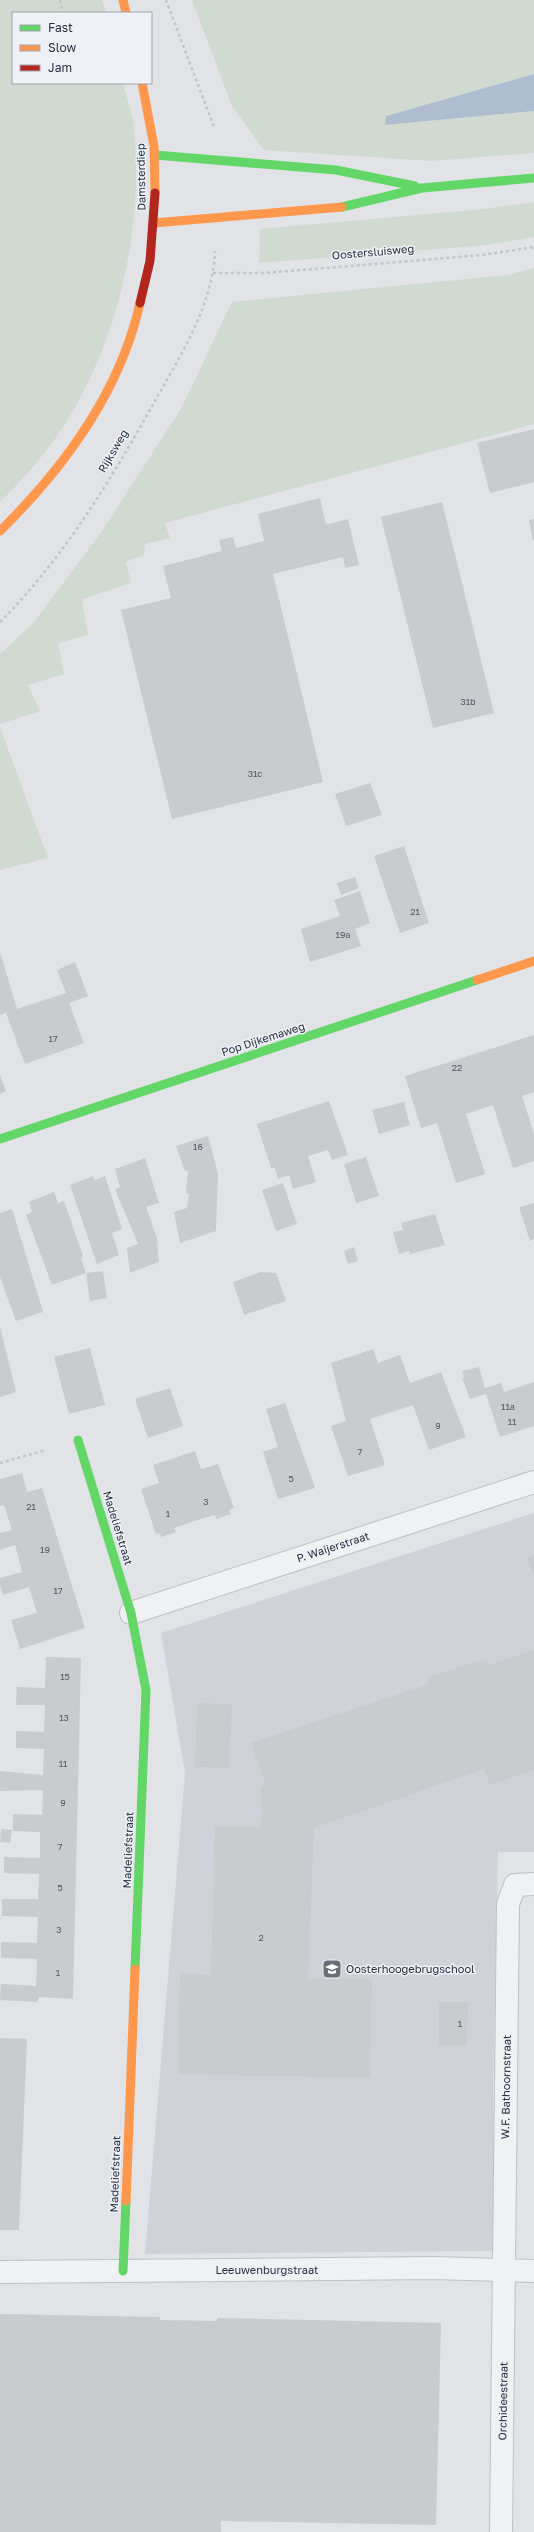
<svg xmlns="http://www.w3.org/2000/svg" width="534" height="2532" viewBox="0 0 534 2532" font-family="'Golos Text',sans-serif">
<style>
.built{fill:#cfd2d9}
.green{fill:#d0dad1}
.water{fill:#afbdd0}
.building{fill:#c9cbce}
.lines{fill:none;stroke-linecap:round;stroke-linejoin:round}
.street-casing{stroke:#bfc1c4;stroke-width:24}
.path{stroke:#c2c4c9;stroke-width:2.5;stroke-dasharray:3 3;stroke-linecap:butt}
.street{stroke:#f0f1f2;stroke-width:22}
.fast{stroke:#63d668;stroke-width:9}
.slow{stroke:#ff974d;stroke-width:9}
.jam{stroke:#b3261e;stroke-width:9}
.labels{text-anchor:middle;stroke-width:3;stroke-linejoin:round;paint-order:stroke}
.number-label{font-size:9px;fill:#515764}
.street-label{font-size:11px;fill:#282f3f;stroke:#eef1f5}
.poi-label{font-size:11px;fill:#282f3f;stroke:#eef1f5;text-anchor:start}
</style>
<rect width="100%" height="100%" fill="#e1e3e6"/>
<polygon class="built" points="534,1513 534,1852 498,1852 493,2086 495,2251 145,2254 185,1773 161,1633"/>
<g class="green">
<path d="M0,0h102l4,13h-93v70h110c3,13 8,25 10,38 13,104 -16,229 -76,315 -17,24 -36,45 -57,66z"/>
<polygon points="192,0 534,0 534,74 386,116 385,125 534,111 534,153 431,161 264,150 232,106"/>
<polygon points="534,202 534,237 487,245 259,263 260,229 484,209"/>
<polygon points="534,268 534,424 165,523 170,538 145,544 144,555 126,562 131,583 82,599 88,635 58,643 64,674 28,685 40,711 0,724 0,654 34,622 102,531 182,407 232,302 508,275"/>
<polygon points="0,727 48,858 0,870"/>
</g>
<polygon class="water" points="534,74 534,111 385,125 386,116"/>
<g class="building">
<polygon points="534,429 534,482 490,493 477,443"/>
<polygon points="320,498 326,525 348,519 359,565 345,568 343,557 273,574 323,782 172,819 121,610 171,598 163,566 222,551 219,540 233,537 236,548 264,541 258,514"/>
<polygon points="442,502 494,713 433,728 381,517"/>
<polygon points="534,519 534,540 533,541 529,520"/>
<polygon points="370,783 382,815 346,826 335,794"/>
<polygon points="404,846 429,923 400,933 374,856"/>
<polygon points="355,877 359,888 341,895 337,883"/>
<polygon points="360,891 370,923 355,929 361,946 310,962 301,929 340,916 334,900"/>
<polygon points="0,952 17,1009 66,993 57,970 75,962 88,996 69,1003 84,1043 25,1064 6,1013 0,1015"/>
<polygon points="534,1035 534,1092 522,1096 534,1134 534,1161 513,1168 493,1105 466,1114 485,1174 456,1183 437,1123 421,1128 405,1076"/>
<polygon points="0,1075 6,1091 0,1094"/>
<polygon points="329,1101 348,1155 332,1160 328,1150 308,1156 316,1182 293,1189 289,1175 278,1179 275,1168 271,1168 257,1124"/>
<polygon points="404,1102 410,1125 379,1134 372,1110"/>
<polygon points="208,1136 218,1174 216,1231 180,1243 174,1212 187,1208 189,1194 186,1193 188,1170 185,1171 176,1146"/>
<polygon points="366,1157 379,1196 356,1203 344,1164"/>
<polygon points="145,1158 159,1203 146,1207 157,1238 159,1262 130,1273 127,1248 138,1244 115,1189 120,1187 115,1169"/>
<polygon points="93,1176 95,1180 105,1176 122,1229 112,1233 119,1255 97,1264 70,1185"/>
<polygon points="283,1183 297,1224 276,1231 262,1190"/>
<polygon points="54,1192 58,1203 64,1201 83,1256 81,1258 86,1273 52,1285 26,1215 32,1212 29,1202"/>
<polygon points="534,1203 534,1239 530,1241 519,1207"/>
<polygon points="12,1209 43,1312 16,1321 0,1277 0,1213"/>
<polygon points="435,1214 445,1245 410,1254 409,1251 399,1254 393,1232 403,1230 401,1223"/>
<polygon points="354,1247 358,1261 348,1264 344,1251"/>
<polygon points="103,1271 107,1298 90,1301 86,1273"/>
<polygon points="261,1272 276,1273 286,1301 244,1315 233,1282"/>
<polygon points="0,1327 16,1392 0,1397"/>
<polygon points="90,1348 105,1405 69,1414 54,1357"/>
<polygon points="373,1349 378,1363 400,1355 410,1383 441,1372 466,1437 429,1450 413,1405 370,1419 385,1465 348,1476 331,1426 346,1421 331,1363"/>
<polygon points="479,1367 485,1388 501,1383 504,1392 534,1382 534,1426 500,1437 486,1394 470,1399 462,1378 464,1377 462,1371"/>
<polygon points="170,1388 183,1426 148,1438 135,1399"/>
<polygon points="285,1403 315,1488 278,1499 263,1452 278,1447 266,1409"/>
<polygon points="195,1451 201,1469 218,1464 234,1508 229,1510 231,1514 216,1519 215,1515 194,1521 174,1528 176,1532 161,1537 160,1533 156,1534 141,1489 159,1483 153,1465"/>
<polygon points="22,1473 27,1492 42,1488 85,1628 20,1649 11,1620 37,1613 29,1587 3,1595 0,1585 0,1578 22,1572 15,1545 0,1550 0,1533 12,1530 4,1505 0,1506 0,1479"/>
<polygon points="534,1555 534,1579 527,1558"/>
<polygon points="534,1650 534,1770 487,1786 489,1783 484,1769 314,1828 308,1979 372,1979 370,2078 178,2074 180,1973 211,1975 215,1826 260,1827 262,1815 260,1789 265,1783 251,1743 429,1684 427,1678 487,1658 489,1665"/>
<polygon points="46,1657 81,1658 73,1999 39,1997 37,2002 0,2000 1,1984 36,1986 37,1959 1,1958 1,1942 37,1943 38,1917 2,1916 2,1899 38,1899 39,1874 4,1873 4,1857 40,1858 40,1832 13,1831 13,1814 42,1815 43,1790 0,1791 0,1771 43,1775 44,1749 16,1748 16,1731 44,1732 45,1705 16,1705 17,1687 45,1688"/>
<polygon points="197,1703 232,1704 229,1768 195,1767"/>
<polygon points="1,1829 12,1830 10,1843 0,1842"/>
<polygon points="439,2002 468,2002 467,2046 439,2045"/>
<polygon points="0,2038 27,2039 19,2230 0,2230"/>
<polygon points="0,2314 160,2317 160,2320 217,2321 217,2318 441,2323 436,2525 221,2521 221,2532 0,2532"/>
</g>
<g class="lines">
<defs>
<g id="street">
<polyline points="131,1613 534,1482"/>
<polyline points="0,2272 434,2268 534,2271"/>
<polyline points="501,2532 508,1904 515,1885 534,1884"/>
</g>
</defs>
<use href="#street" class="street-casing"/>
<g class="path">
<polyline points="60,0 63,13"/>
<polyline points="166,0 214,127"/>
<polyline points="213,273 265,273 482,255 534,247"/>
<path d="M0,622c64,-64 112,-144 156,-223 25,-44 57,-95 59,-148"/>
<polyline points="0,1463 46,1450"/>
</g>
<use href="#street" class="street"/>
<g class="fast">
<polyline points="155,155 336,170 415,186"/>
<polyline points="342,207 422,188 534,178"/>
<polyline points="0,1139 477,980"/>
<polyline points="78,1440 131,1613 146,1690 135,1969"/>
<polyline points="123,2271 126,2201"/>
</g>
<g class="slow">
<polyline points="123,0 126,13"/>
<polyline points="142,83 154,146 155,193"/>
<polyline points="154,223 342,207"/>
<path d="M0,531c64,-63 120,-138 140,-228"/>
<polyline points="477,980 534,961"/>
<polyline points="126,2201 135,1969"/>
</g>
<polyline class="jam" points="140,303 150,261 155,193"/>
</g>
<defs>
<symbol id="school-square" viewBox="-11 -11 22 22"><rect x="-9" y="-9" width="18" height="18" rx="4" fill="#696e79" stroke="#eef1f5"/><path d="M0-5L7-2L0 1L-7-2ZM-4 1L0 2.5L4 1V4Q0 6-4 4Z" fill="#fff"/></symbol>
</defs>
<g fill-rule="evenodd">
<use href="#school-square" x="321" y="1958" width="22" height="22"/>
</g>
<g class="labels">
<g class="number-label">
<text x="468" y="705">31b</text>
<text x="255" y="777">31c</text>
<text x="415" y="915">21</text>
<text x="343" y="938">19a</text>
<text x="53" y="1042">17</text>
<text x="457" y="1071">22</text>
<text x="198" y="1150">16</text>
<text x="508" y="1410">11a</text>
<text x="512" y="1425">11</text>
<text x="438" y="1429">9</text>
<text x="360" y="1455">7</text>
<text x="291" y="1482">5</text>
<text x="206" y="1505">3</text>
<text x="31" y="1510">21</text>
<text x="168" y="1517">1</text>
<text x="45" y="1553">19</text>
<text x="58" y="1594">17</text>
<text x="65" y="1680">15</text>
<text x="64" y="1721">13</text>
<text x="63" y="1767">11</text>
<text x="63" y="1806">9</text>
<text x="60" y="1850">7</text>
<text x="60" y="1891">5</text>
<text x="59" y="1933">3</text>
<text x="261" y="1941">2</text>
<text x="58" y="1976">1</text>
<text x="460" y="2027">1</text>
</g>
<g class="street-label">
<text transform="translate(141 177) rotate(-91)" y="4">Damsterdiep</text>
<text transform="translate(373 252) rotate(-5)" y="4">Oostersluisweg</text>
<text transform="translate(113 451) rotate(-60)" y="4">Rijksweg</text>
<text transform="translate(263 1039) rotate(-18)" y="4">Pop Dijkemaweg</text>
<text transform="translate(118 1528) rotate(73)" y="4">Madeliefstraat</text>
<text transform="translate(333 1547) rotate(-18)" y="4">P. Waijerstraat</text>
<text transform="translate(128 1850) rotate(-88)" y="4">Madeliefstraat</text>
<text transform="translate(506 2087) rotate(-89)" y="4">W.F. Bathoornstraat</text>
<text transform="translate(115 2174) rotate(-88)" y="4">Madeliefstraat</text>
<text x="267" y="2274">Leeuwenburgstraat</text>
<text transform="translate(503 2401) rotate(-89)" y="4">Orchideestraat</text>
</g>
<g class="poi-label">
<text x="346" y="1973">Oosterhoogebrugschool</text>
</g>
</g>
<rect x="12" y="12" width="140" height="72" fill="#eef1f5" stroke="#9fa3ac"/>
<rect x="20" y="25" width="20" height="6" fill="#63d668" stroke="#9fa3ac"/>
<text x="48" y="32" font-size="12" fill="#282f3f">Fast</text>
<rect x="20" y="45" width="20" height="6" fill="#ff974d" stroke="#9fa3ac"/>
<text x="48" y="52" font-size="12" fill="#282f3f">Slow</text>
<rect x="20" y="65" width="20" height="6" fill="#b3261e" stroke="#9fa3ac"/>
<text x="48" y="72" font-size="12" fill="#282f3f">Jam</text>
</svg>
